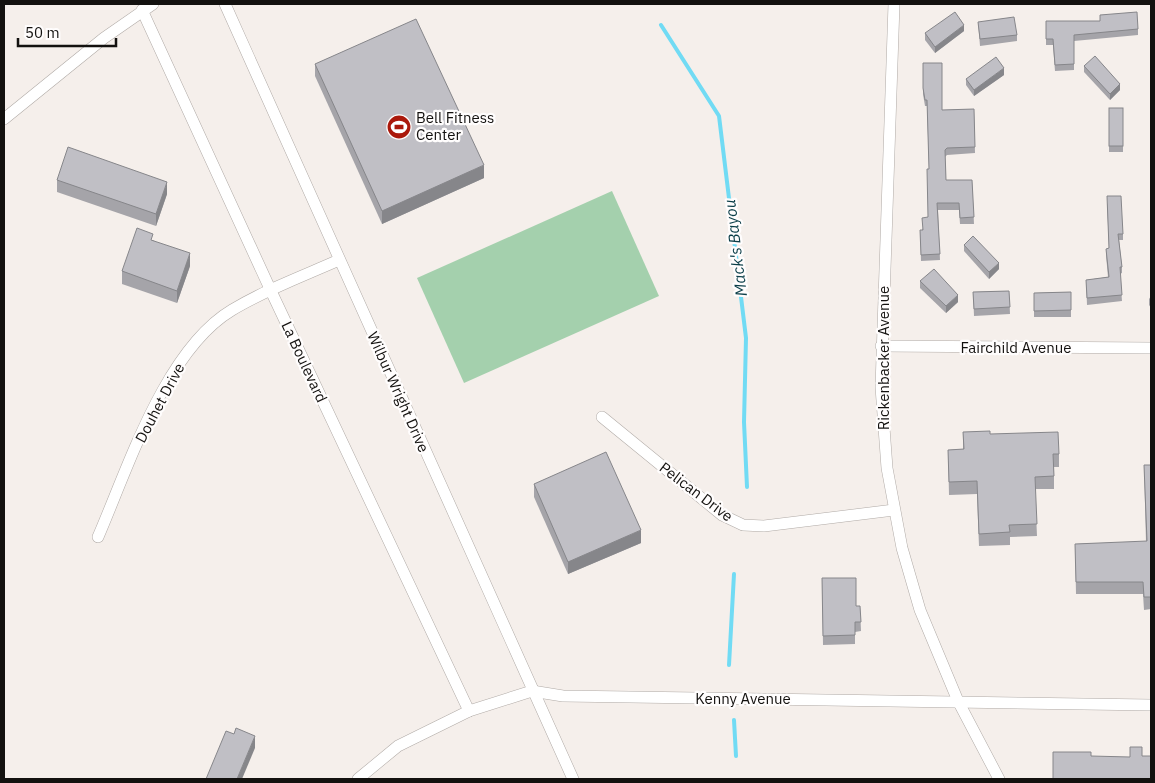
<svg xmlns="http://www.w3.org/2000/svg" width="1155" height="783" viewBox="0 0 1155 783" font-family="'IBM Plex Sans',sans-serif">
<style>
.green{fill:#a4d0ad}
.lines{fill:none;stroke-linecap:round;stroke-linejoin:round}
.stream{stroke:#71dbf4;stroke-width:4}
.minor-casing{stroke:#b0aaa6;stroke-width:12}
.minor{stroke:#fff;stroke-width:11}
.wall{fill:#a5a4a9}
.shaded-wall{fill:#86868a}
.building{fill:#c0bfc5;stroke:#86868a}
.labels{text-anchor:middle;stroke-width:4.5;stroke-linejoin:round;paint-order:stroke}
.poi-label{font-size:15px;fill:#13110f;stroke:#fffdfd;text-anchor:start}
.street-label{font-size:15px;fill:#13110f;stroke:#fffdfd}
.water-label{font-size:16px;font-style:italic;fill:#0b3e48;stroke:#fffdfd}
</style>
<rect width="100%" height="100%" fill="#f5efeb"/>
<polygon class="green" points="612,191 659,296 464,383 417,278"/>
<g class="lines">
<g class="stream">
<polyline points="661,25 719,116 746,338 744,422 747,487"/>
<polyline points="729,665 734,574"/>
<polyline points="734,720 736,756"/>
</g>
<defs>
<g id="minor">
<polyline points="225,4 573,779"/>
<polyline points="894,4 881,387 887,468 902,548 920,610 958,701 999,779"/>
<polyline points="142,10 271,291 469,711"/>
<polyline points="4,119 104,38 153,4"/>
<polyline points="881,346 1151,348"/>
<polyline points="602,417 722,515 743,525 764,526 894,510"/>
<path d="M98,537c30,-69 67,-187 134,-227 33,-20 71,-34 107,-50"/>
<polyline points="358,779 398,746 469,711 532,691 563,696 1151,705"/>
</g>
</defs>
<use href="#minor" class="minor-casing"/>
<use href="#minor" class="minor"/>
</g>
<g class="wall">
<polygon points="1100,15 1138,29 1138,35 1074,41 1074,70 1055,71 1053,45 1046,45 1046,21 1100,21"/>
<polygon points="978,22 1017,35 1017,41 980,46"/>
<polygon points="964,31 935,53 925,40 925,33"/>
<polygon points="923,63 942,110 974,109 975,153 947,155 945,157 946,180 972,180 974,224 960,224 959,210 938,210 940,260 921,261 920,230 922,230 928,217 929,169 927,106 925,106 923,94"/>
<polygon points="315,64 484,178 382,224 315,76"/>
<polygon points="1084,66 1120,90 1110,100 1084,72"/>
<polygon points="1004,75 974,96 966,85 966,79"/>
<rect x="1109" y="108" width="14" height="44"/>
<polygon points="57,180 167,194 156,226 57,192"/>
<polygon points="1107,203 1123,234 1123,240 1119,240 1122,267 1122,273 1120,274 1122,301 1087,305 1086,280 1108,277 1106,255 1106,249 1109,249"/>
<polygon points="153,240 190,266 177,303 122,284 122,271"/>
<polygon points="964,245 999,269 989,279 964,251"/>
<polygon points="920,281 958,302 946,313 920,288"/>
<polygon points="1009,291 1010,314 974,316 973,292"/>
<polygon points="1071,292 1071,317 1034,317 1034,293"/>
<polygon points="1151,296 1151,308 1149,305 1149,299"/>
<polygon points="963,432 990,434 1059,454 1059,467 1054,467 1054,489 1035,489 1037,536 1010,537 1010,545 979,546 977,494 949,495 948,450 963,449"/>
<polygon points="1144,465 1151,465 1151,609 1144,610 1143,594 1076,594 1075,544 1146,542"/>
<polygon points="534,484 641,543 568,574 534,497"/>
<polygon points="822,578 856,606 860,606 861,631 855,632 855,644 823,645"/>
</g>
<g class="shaded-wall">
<polygon points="964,25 964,31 935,53 935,47"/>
<polygon points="1004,68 1004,75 974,96 974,90"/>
<polygon points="1120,84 1120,90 1110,100 1110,94"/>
<polygon points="484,165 484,178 382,224 382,211"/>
<polygon points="167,182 167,194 156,226 156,214"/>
<polygon points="190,253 190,266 177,303 177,291"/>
<polygon points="999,263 999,269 989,279 989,272"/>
<polygon points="958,295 958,302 946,313 946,306"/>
<polygon points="641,530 641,543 568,574 568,562"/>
<polygon points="255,736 255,748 242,779 237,779"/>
</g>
<g class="building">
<polygon points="955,12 964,25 935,47 925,33"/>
<polygon points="1137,12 1138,29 1074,35 1074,64 1055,65 1053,39 1046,39 1046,21 1100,21 1100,15"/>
<polygon points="1014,17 1017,35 980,39 978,22"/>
<polygon points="416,19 484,165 382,211 315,64"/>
<polygon points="1095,56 1120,84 1110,94 1084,66"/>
<polygon points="996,57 1004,68 974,90 966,79"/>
<polygon points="923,63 942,63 942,110 974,109 975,147 947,148 945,150 946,180 972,180 974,217 960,218 959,203 937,203 940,254 921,255 920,230 923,230 922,218 928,217 927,169 929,169 927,100 925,100 923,88"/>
<rect x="1109" y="108" width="14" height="38"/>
<polygon points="68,147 167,182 156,214 57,180"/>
<polygon points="1107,196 1121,196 1123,234 1118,234 1122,267 1120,267 1122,295 1087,298 1086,280 1109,277 1106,249 1109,248"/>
<polygon points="137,228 153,234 151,240 190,253 177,291 122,271"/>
<polygon points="973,236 999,263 989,272 964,245"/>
<polygon points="934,269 958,295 946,306 920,281"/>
<polygon points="1009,291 1010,307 974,309 973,292"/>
<polygon points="1071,292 1071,310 1034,311 1034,293"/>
<polygon points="990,431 990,434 1058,432 1059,454 1053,454 1054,476 1035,477 1037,524 1009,525 1010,532 979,534 977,481 949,482 948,450 964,449 963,432"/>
<polygon points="606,452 641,530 568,562 534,484"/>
<polygon points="1144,465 1151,465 1151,597 1144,597 1143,582 1076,582 1075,544 1147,541"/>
<polygon points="822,578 856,578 856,606 860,606 861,622 855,622 855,635 823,636"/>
<polygon points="236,728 255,736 237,779 206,779 226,731 234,734"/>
<polygon points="1130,747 1142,747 1142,756 1151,756 1151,779 1053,779 1053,752 1091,752 1091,756 1130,757"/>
</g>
<defs>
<symbol id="stadium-disc" viewBox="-11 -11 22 22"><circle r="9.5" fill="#aa180b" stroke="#fffdfd"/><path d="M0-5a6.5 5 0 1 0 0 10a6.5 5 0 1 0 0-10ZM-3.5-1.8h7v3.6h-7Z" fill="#fff"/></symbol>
</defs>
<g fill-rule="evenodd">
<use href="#stadium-disc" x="385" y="113" width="28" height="28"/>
</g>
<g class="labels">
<g class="poi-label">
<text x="416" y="123">Bell Fitness<tspan x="416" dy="17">Center</tspan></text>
</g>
<g class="street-label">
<text x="1016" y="353">Fairchild Avenue</text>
<text transform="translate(884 358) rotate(-90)" y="5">Rickenbacker Avenue</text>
<text transform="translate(304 362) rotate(65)" y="5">La Boulevard</text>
<text transform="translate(398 392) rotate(66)" y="5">Wilbur Wright Drive</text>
<text transform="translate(160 403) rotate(-62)" y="5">Douhet Drive</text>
<text transform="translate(696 492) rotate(37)" y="5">Pelican Drive</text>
<text x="743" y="704">Kenny Avenue</text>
</g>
<g class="water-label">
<text transform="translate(735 248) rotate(-97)" y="6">Mack's Bayou</text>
</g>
</g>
<rect width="1155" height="783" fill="none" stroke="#13110f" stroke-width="10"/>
<path d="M18 38v8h98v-8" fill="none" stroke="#13110f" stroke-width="2.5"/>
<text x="25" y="38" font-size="15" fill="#13110f" stroke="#fffdfd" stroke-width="4" paint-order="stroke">50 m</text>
</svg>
